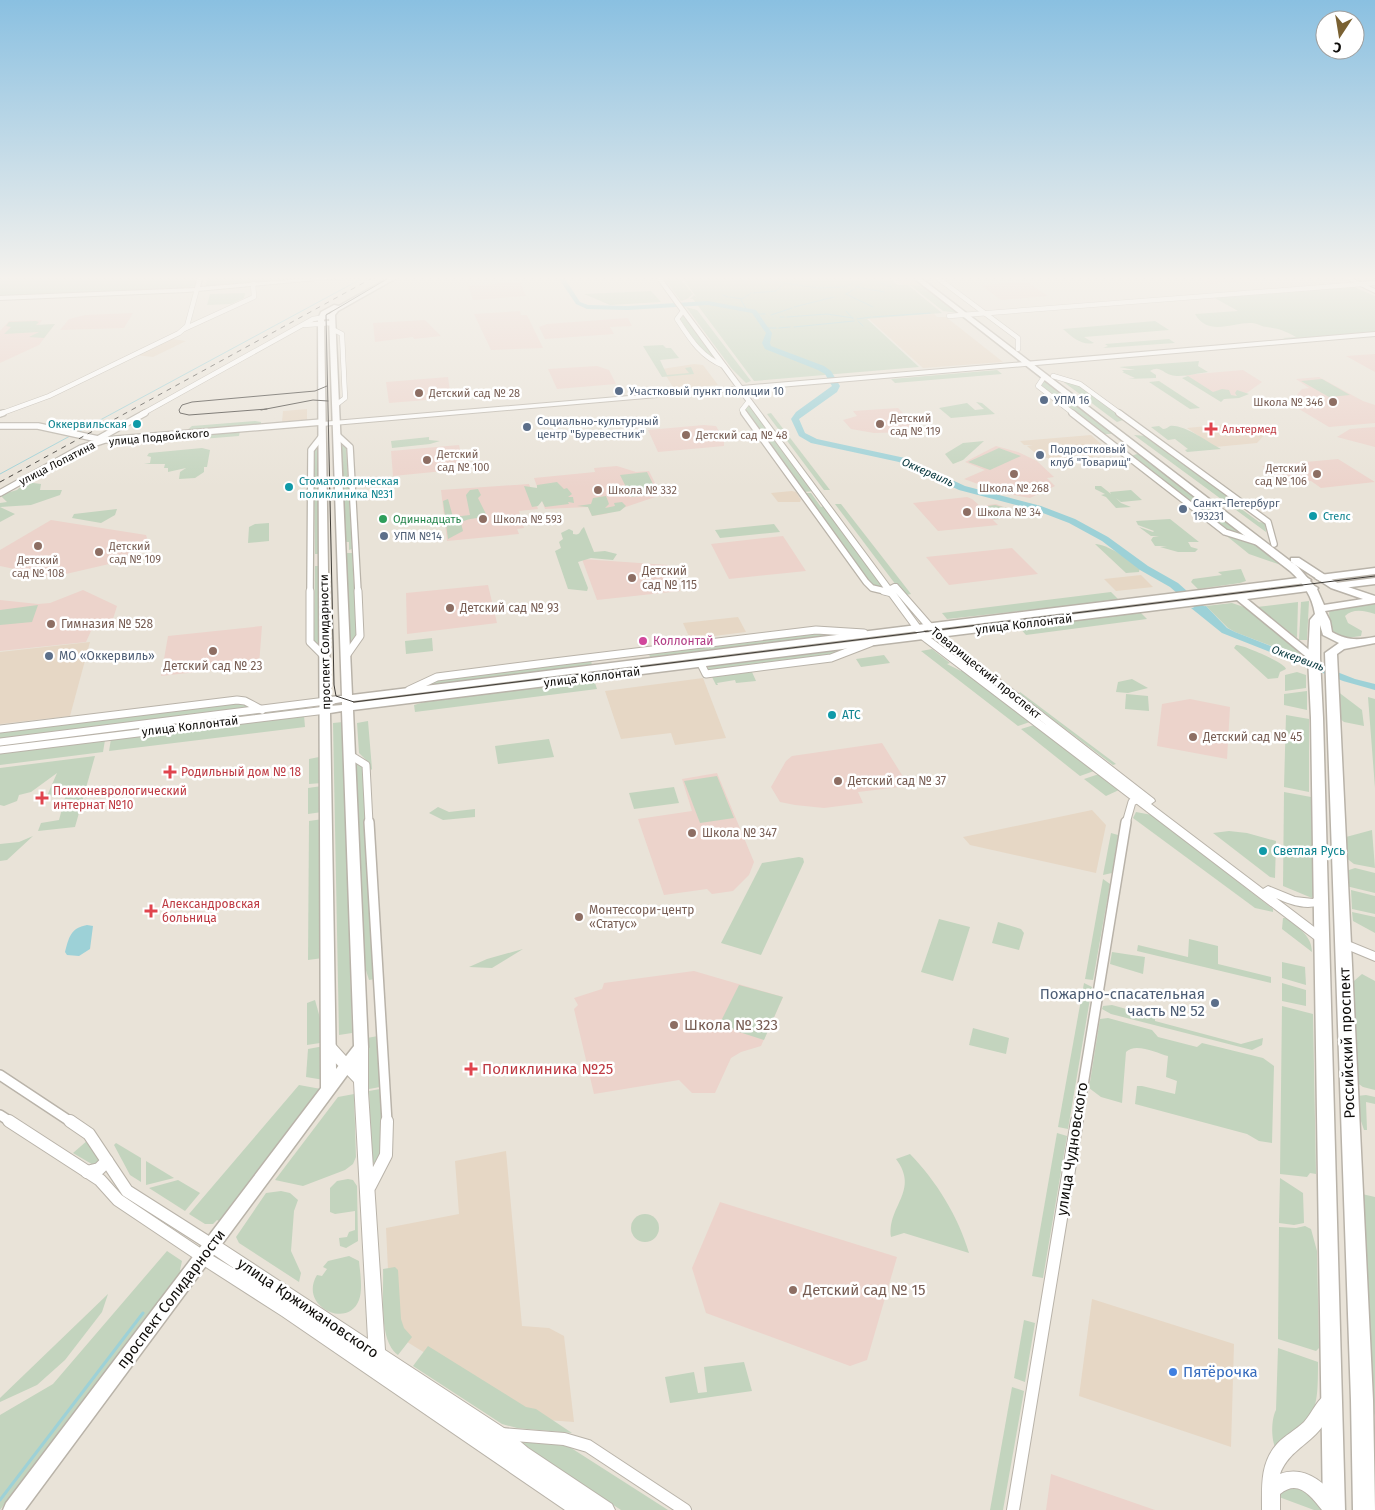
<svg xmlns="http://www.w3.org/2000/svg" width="1375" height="1510" viewBox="0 0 1375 1510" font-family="'Fira Sans',sans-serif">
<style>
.commercial{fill:#e6d7c5}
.education{fill:#ecd3cb}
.green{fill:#c3d4be}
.water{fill:#9dd1d7}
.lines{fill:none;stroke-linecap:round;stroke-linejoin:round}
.stream-far1{stroke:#9dd1d7;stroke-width:1}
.stream{stroke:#9dd1d7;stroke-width:3}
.river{fill:#9dd1d7;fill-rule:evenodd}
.minor-far4-casing{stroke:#b9b3a9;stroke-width:5.5}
.minor-far3-casing{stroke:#b9b3a9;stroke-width:8}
.minor-far2-casing{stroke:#b9b3a9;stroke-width:9}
.minor-far1-casing{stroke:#b9b3a9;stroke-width:12}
.minor-casing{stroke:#b9b3a9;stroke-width:14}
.tertiary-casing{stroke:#b9b3a9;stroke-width:2}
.secondary-casing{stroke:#b9b3a9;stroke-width:3}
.primary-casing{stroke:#b9b3a9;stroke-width:3}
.minor-far4{stroke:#fff;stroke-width:4.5}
.minor-far3{stroke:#fff;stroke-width:5.5}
.minor-far2{stroke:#fff;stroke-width:7}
.minor-far1{stroke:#fff;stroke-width:9}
.minor{stroke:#fff;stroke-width:12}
.tertiary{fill:#fff;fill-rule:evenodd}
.secondary{fill:#fff;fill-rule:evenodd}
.primary{fill:#fff;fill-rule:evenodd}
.tram{stroke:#3e3b36;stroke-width:1}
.rail{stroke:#3e3b36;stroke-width:1;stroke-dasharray:5 5;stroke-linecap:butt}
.service-dot{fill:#5c6f8a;stroke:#fff;stroke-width:2}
.education-dot{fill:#8d6e63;stroke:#fff;stroke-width:2}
.culture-dot{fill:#0f9aa8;stroke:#fff;stroke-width:2}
.health-dot{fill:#e0444e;stroke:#fff;stroke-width:2}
.leisure-dot{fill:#2e9e5b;stroke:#fff;stroke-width:2}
.hotel-dot{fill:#d1479c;stroke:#fff;stroke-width:2}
.shop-dot{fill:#3f7fe0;stroke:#fff;stroke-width:2}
.labels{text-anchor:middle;stroke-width:5;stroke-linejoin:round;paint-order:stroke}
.far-service-label{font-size:11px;fill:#4e5e75;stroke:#fff;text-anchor:start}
.far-education-label{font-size:11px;fill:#785e54;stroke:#fff;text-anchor:start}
.far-culture-label{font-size:11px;fill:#0d838f;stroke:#fff;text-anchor:start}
.far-health-label{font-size:11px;fill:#be3a42;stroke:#fff;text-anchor:start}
.far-street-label{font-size:11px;fill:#0f0d0a;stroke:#fff}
.far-water-label{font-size:11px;font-style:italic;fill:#003238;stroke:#fff}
.far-leisure-label{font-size:11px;fill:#27864d;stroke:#fff;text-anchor:start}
.education-label{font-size:12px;fill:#785e54;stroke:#fff;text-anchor:start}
.street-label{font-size:12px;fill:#0f0d0a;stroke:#fff}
.hotel-label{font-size:12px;fill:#b23c85;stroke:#fff;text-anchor:start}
.service-label{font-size:12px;fill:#4e5e75;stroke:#fff;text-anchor:start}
.culture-label{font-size:12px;fill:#0d838f;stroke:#fff;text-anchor:start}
.health-label{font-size:12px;fill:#be3a42;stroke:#fff;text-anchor:start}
.near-service-label{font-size:15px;fill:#4e5e75;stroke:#fff;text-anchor:end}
.near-education-label{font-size:15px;fill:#785e54;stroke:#fff;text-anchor:start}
.near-street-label{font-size:15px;fill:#0f0d0a;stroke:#fff}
.near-health-label{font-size:15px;fill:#be3a42;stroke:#fff;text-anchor:start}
.near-shop-label{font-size:15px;fill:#366cbe;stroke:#fff;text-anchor:start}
</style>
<rect width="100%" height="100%" fill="#e9e3d8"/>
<g class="commercial">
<polygon points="833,276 912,276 925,286 903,285 894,278 845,281"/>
<polygon points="934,314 937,317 946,317 1003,362 923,368 869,319"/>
<polygon points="172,339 186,341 153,357 136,355"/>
<polygon points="694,364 703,365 718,385 674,389 662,369"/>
<polygon points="307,409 307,420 282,422 283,411"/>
<polygon points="1228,424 1255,428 1265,434 1257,443 1215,447 1187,428"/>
<polygon points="1091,435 1112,454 1053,462 1048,458 1040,457 1027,446 1033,445 1024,445 1020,441"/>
<polygon points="792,491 796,492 801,500 800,502 778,502 771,493"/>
<polygon points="1141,575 1153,587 1116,591 1104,579"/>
<polygon points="738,617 746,632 690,639 683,623"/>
<polygon points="90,642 70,716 0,724 0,652"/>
<polygon points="703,678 726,738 675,745 671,733 621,739 605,691"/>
<polygon points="1092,810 1106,825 1096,873 970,845 963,837"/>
<polygon points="506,1151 522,1326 549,1328 564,1336 574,1422 532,1419 391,1332 386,1228 459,1214 455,1161"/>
<polygon points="1092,1299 1234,1344 1231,1447 1079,1396"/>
</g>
<g class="education">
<polygon points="1197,276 1246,276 1254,280 1210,284"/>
<polygon points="520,282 526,296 473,300 468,286"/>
<polygon points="1027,282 1048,296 1001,300 981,285"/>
<polygon points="520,311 521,315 527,315 543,348 491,350 474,314"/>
<polygon points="133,313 124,328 60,330 69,319 85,315"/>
<polygon points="628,318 632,326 610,327 614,334 545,339 539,327 547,324"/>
<polygon points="42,320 39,325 55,324 39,345 0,363 0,331 9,321"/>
<polygon points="425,320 441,336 414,339 413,337 375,342 373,323"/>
<polygon points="1375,354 1375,372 1346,356"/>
<polygon points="597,366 609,370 616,384 557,389 548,369"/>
<polygon points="1243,370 1262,382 1244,395 1219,397 1185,375"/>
<polygon points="448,377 451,398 389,403 386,382"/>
<polygon points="1319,377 1363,401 1375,405 1375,423 1329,427 1299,409 1296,396 1302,389 1309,388 1296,379"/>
<polygon points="898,408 918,429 913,432 874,433 851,429 843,420 857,416 853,411"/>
<polygon points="704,425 716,426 724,440 724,446 658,452 648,430"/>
<polygon points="1375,427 1375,447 1337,437 1350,429"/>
<polygon points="459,445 464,469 393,476 391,451"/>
<polygon points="996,446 1018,452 1037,461 1054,477 1047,478 1055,486 1030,498 1003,493 964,479 985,470 965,462"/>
<polygon points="1338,459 1375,482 1321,488 1311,481 1285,483 1262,466"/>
<polygon points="617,466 636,472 649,471 661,495 605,514 592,516 588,507 545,509 534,478 595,472 594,468"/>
<polygon points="529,484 538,509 519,511 524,528 517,529 519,534 447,541 441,490"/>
<polygon points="967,497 972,499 980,506 996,504 1007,508 1017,517 993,520 998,525 938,531 913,503"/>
<polygon points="51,520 146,535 149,544 122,561 53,577 0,566 0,550"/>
<polygon points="783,536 806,571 729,579 711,544"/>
<polygon points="1012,548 1038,574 949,585 926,557"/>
<polygon points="582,559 668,565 680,591 597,600"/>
<polygon points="488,585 497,623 407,634 406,593"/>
<polygon points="83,590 117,606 113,619 91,631 86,642 0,651 0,600 38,604 50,603"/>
<polygon points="262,626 259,665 161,676 168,636"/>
<polygon points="1190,699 1230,707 1227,759 1157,746 1162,704"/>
<polygon points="882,743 902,775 900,787 858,792 863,803 824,808 795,805 780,802 771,787 786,761 792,756"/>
<polygon points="717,773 754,862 749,875 733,891 712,894 707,889 664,895 638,819 692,811 682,779"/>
<polygon points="694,971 783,997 761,1046 741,1052 731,1058 715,1093 692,1093 679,1080 594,1094 574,1009 578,1005 574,998 602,989 604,983"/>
<polygon points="720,1202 897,1257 867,1360 850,1366 706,1313 692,1268"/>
<polygon points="1051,1474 1155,1510 1046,1510"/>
</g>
<g class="green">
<polygon points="0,276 198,276 195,286 183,288 192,288 190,289 0,297"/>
<polygon points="208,276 303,276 300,279 329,276 210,286 206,286"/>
<polygon points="662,276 678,276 693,294 687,299 681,301"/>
<polygon points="681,276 833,276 847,281 890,279 898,285 908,285 942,313 867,319 919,367 754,381 693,299 690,299 694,295 697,298"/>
<polygon points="910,285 923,286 958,313 943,311"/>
<path d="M1352,286l23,10v36l-88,8 -4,-2 13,-1c-13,-7 -16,-8 -29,-10 -5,0 -10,-4 -15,-4 -19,-1 -44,14 -57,-9l43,-3 -25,-14z"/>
<polygon points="651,291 661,302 610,305 584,294"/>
<polygon points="245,293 244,298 231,304 207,305 210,294"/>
<polygon points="686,307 697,310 751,381 746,383 732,369"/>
<polygon points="681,315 683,315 718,362 708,358 679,319"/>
<polygon points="36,321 39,322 36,325 55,324 44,338 29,337 39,332 4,334 11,327 6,326 9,322"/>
<path d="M1155,321l14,9 -85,7 10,6c-12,3 -22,-6 -31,-14z"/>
<polygon points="1169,339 1175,343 1103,348 1108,346 1105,344"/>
<polygon points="663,345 666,348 671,348 679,358 660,360 667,375 689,373 685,368 691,367 694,374 662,377 643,346"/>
<path d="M1199,361l-1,5 10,6c-10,1 -27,6 -37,3 -9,-3 -12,-10 -21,-4l6,4v3l-28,1 7,-1 -13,-6h2l-2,-2h13l-16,-3z"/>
<polygon points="997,370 1002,374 895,383 891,379"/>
<polygon points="1188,376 1213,392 1222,389 1229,390 1231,395 1237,396 1235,393 1237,390 1249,394 1239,398 1224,399 1221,402 1182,378"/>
<polygon points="1322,379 1350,395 1329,397 1301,381"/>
<polygon points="1061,380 1079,384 1126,419 1117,422"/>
<polygon points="1043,381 1048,381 1116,434 1103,434 1041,385"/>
<polygon points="1159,381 1200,408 1190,409 1149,382"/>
<polygon points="976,402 982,403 995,414 951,418 939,408 967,403 975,410 984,409"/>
<polygon points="747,405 750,405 814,491 804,492 744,409"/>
<polygon points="771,413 830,490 824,490 767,414"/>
<polygon points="255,421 261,422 261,424 186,431 192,426"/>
<path d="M1159,426l4,3c3,0 5,-2 7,-3 14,-2 39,17 51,23l-34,3 -2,-2 3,-1 -13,-10 -7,1 -17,-13z"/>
<polygon points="240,431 239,436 151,443 156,439"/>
<polygon points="1134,435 1147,436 1229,496 1225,497 1259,522 1265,523 1266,532"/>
<polygon points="429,437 429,440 440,441 430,444 392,448 391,441"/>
<polygon points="984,441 963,460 953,464 945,454 963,443"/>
<polygon points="341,445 346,447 352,549 349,550 349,542 346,542"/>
<polygon points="202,448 210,450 207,467 204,467 204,472 195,478 179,479 180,472 186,468 168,472 168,468 164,468 165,464 144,464 150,463 151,457 147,456 149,453"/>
<polygon points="317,448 319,448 320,554 315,554 314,451"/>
<polygon points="999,448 1021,456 990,470 968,462"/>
<polygon points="1140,453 1247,536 1227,532 1131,456"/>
<polygon points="647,472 658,494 631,497 620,475"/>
<polygon points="26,482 41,484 40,490 62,490 60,495 31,505 0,507 15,514 0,522 0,503 7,502 0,495 17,490"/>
<polygon points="557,482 564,489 567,488 572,494 568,497 573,497 574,503 568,502 569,504 545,507 542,501 538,506 532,507 524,486 537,488 537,485"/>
<polygon points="1095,486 1101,486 1111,494 1110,492 1131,490 1142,500 1121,502 1116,498 1121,503 1131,507 1116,508 1106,497 1101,495 1105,494 1095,489"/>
<path d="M478,489l3,6 -3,3 8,16c-7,7 -17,2 -25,9l2,8 -15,8 -5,-38 5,-2 5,18 17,-2 -4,-20 4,-5z"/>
<polygon points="805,493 811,493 821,507 825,506 887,589 872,586"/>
<polygon points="606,496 609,504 605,508 615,506 614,503 622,502 626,506 620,511 592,516 588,507 577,506 591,504 593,498"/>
<polygon points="835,504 841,504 911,594 906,595 899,589"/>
<polygon points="995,505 1007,508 1016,517 993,519 981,507"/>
<polygon points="117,509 115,515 101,523 72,518 74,514"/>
<polygon points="1170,519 1199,542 1188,542 1191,547 1198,549 1195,552 1178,552 1160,547 1167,546 1155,546 1151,540 1153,537 1159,536 1151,536 1139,527 1153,532 1154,531 1138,525 1136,521"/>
<polygon points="269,523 269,541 248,543 249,527 255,524"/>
<polygon points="774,524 780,532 720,538 715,530"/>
<path d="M584,527l10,25 11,-1 12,3 -4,6 -22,-2 -13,4 10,26 -1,3 -19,-2 -13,-38 6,-3 -2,-6 4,-3 -2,-6 8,-4 4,2v3c8,2 6,-3 11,-7z"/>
<polygon points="1223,533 1253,543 1281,565 1249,554"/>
<path d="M1095,544c12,0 35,16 45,23l-1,5 -13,1z"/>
<polygon points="346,553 352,553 357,636 350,644"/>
<polygon points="315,566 320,566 321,647 314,644"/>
<polygon points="1241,569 1246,581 1240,583 1198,589 1191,582 1193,579 1222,575 1218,572"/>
<polygon points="1111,592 1119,600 947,619 942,613"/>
<polygon points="1309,601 1307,640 1299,640 1301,602"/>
<polygon points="1298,602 1297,638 1257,607"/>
<polygon points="1232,603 1244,607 1301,652 1302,658 1235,632 1228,628 1206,606"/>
<path d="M1375,603v11c-10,-3 -22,-6 -30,2l3,7 14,8 -1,5c-26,4 -31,-1 -32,-26z"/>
<polygon points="38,605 32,622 0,625 0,610"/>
<polygon points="1140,612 1147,619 1026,635 1019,627"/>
<polygon points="817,631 838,634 650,657 649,654"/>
<polygon points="432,638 433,651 406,654 405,641"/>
<path d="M1236,645c8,0 49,18 50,24l-6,3 -2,6 -10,1 -34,-31z"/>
<polygon points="848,648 831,656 708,671 707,669 710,665"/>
<polygon points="932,649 950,663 947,664 961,671 964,671 1030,722 1018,726 921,651"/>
<polygon points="884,655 890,663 861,667 856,659"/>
<polygon points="591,661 592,665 427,685 434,679"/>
<polygon points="752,672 756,681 736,683 735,680 717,683 718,685 716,685 712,677"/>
<polygon points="1297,672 1306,675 1306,688 1285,691 1285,675"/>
<polygon points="1132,679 1148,688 1128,693 1116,692 1118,682"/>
<polygon points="589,681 595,683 597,689 415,712 414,705 432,700"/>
<polygon points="1307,691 1307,710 1284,705 1284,694"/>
<polygon points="1337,691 1362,710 1364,726 1344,722 1339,718"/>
<polygon points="1020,692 1116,764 1113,765 1019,694"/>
<polygon points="1126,694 1148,696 1149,711 1125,709"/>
<polygon points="1368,697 1375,699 1375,788"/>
<polygon points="242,702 252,707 0,739 0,731"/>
<polygon points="304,708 304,709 0,747 0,745"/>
<polygon points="304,715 305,727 109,751 111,739"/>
<polygon points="1286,715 1309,719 1309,792 1284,787"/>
<polygon points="368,721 372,769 371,770 367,761 359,753 357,723"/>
<polygon points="343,722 352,1033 339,1035 333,723"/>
<polygon points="1034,725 1094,771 1080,776 1021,729"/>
<polygon points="549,739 554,757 498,764 495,746"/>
<polygon points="105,740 103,752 0,765 0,753"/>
<polygon points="95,756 75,827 38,831 41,823 59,820 66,794 47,796 57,773 31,792 19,795 17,801 4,806 0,805 0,768"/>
<polygon points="319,757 322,766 322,783 309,784 309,759"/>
<polygon points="357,762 360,763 363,769 375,979 369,980 364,964 355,764"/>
<polygon points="1096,775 1100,775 1119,790 1106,796 1084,779"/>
<polygon points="717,776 734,818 700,823 684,781"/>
<polygon points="322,786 322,812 308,814 308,788"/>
<polygon points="674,787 679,803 634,809 629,793"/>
<polygon points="1284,792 1311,797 1314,892 1312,898 1283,886"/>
<polygon points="438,807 449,812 475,809 475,817 443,820 429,813"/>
<polygon points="1136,812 1152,815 1273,909 1273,912 1255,908 1133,818"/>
<polygon points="323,819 323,958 308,960 309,821"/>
<polygon points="1372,830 1375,868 1354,864 1345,857 1346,837"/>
<polygon points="1229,831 1247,833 1276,841 1275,878 1270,877 1213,833"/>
<polygon points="1111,833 1118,835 1112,873 1103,875"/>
<polygon points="33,836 7,860 0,861 0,844 19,842"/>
<polygon points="799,857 803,858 804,862 761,955 721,943 762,863"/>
<polygon points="1355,868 1375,873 1375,893 1346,886 1346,871"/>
<polygon points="1103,879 1110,884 1093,980 1085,979"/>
<polygon points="1351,890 1375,896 1375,914 1352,909"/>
<polygon points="1352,912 1375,917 1375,933 1353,921"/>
<path d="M1283,918h3c11,9 26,17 26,34l-30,-23z"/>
<polygon points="939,919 970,927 953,981 921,972"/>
<polygon points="998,922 1021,929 1024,933 1019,950 992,943"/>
<polygon points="1189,939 1218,946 1218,964 1271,977 1271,983 1137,951 1138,945 1188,957"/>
<polygon points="523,949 492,968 469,967 487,959"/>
<polygon points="1112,952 1145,957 1143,974 1110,964"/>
<polygon points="1282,962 1305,967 1306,985 1282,978"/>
<polygon points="1362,974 1375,981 1375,1090 1363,1087 1356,1082 1352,980 1354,981"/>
<polygon points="1084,983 1092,987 1068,1129 1058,1127"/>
<polygon points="1282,983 1306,990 1306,1006 1282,1001"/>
<polygon points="739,985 783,997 764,1040 736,1031 721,1021"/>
<polygon points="315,1000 320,1018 320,1043 307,1045 307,1003"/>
<polygon points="1112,1005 1155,1017 1155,1021 1241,1044 1263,1038 1262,1045 1252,1050 1111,1014 1102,1009 1103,1006"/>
<polygon points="1282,1006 1313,1014 1316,1174 1310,1173 1307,1177 1280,1174"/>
<path d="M1108,1018l44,12 6,7 39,10 5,-4 61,15 11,8 -2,77 -13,-2 -12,-7 -112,-30 2,-18h5l33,8 2,-13 -11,-4 2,-21c-11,-3 -33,-14 -42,-4l-4,51 -21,-6 -12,-9 11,-69z"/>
<polygon points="973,1028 1009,1038 1006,1054 969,1045"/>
<polygon points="378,1036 380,1087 369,1089 367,1038"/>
<polygon points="324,1046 324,1080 306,1077 308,1049"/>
<polygon points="299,1085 321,1089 221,1222 217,1220 213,1224 205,1224 189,1214"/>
<path d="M380,1089c1,21 11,59 -6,74l-2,-1 -3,-71z"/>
<polygon points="354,1094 356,1157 353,1164 345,1170 303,1186 275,1180 338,1097"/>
<polygon points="1366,1095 1375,1097 1375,1104 1366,1102 1367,1130 1364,1130 1358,1112 1357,1096"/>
<polygon points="1057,1133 1067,1136 1043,1278 1032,1276"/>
<polygon points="88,1140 101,1162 95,1166 73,1153"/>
<polygon points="116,1143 141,1158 141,1182 130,1175 114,1145"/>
<path d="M910,1154c27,28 48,62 59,99l-65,-20 -13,4c-4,-31 29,-46 5,-78z"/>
<polygon points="146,1161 174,1178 146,1185"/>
<polygon points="1280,1178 1303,1193 1304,1223 1294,1225 1279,1223"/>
<polygon points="348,1179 353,1180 357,1186 358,1241 346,1248 340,1246 339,1238 347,1237 349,1232 355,1230 355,1211 335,1214 330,1212 330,1188 337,1181"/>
<polygon points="178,1180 200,1193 185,1211 149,1188"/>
<polygon points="281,1191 290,1193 298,1200 294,1211 291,1251 301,1273 299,1282 239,1243 236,1237 266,1193"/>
<polygon points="1362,1194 1375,1197 1375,1416 1371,1405"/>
<circle cx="645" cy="1228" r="14"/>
<polygon points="1305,1226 1311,1229 1317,1251 1319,1348 1316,1351 1278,1339 1279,1227 1296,1228"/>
<polygon points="167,1251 182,1261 180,1270 182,1271 0,1510 0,1415 53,1384"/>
<path d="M349,1256l10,5c1,11 4,28 0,39 -11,30 -61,6 -42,-25l5,1 5,-7 -4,-2 5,-6z"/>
<path d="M395,1267l3,3 3,49 3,9 8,9 -14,18c-20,-14 -14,-62 -15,-86z"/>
<polygon points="108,1294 102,1312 65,1360 37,1385 0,1402 0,1398"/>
<polygon points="1024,1320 1035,1323 1025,1382 1014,1378"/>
<polygon points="428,1346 526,1407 536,1409 572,1433 517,1428 502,1424 413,1366"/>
<path d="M1278,1348l40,14c0,54 -2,51 -42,87 -5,-9 -5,-30 0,-39z"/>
<polygon points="744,1362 752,1391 670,1403 665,1377 694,1372 698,1393 707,1392 704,1367"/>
<polygon points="1012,1387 1024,1391 1003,1510 990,1510"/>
<polygon points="524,1442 568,1446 668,1510 621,1510 522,1445"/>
<polygon points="1286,1486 1303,1488 1319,1504 1321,1510 1314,1510 1279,1497 1280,1493"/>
</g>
<g class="water">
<polygon points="1206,606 1227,628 1235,632 1355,679 1375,684 1375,690 1343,681 1222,633 1191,608"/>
<path d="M87,925l6,1 -3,23 -11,7 -12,-1 -2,-3c4,-14 5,-24 22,-27z"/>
</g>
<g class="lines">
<g class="stream-far1">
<polyline points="722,276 732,279 743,276"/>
<polyline points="284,280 335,276"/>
<polyline points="329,280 351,279"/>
<polyline points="733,280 747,281"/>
<polyline points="875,280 891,287"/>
<polyline points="751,281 781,282"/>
<polyline points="787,281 793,276"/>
<polyline points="258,282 279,281"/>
<polyline points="784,283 818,288 846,287"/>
<polyline points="848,286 854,282"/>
<polyline points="856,287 884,292"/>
<polyline points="857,287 864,281 872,280"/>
<polyline points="753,293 776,291 785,282"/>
<polyline points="846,294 873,307"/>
<polyline points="846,294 855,289"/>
<polyline points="723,295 728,297"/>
<polyline points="730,297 742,299 751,293"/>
<polyline points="741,300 746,309"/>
<polyline points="794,307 834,297"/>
<polyline points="846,311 853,319"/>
<polyline points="756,314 765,314"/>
<polyline points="771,315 792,308"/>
<polyline points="780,317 784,317"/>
<polyline points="787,317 827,314 853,318"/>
<polyline points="873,317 930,313"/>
<polyline points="857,319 871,317"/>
<polyline points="858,321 863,326"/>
<polyline points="794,327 854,321"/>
<polyline points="765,328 776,328"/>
<polyline points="779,328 790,327"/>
<polyline points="78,432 361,279"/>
<polyline points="0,474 70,436"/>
</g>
<polyline class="stream" points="0,1500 143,1313"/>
<polygon class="river" points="557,276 563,276 580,302 588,305 628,306 708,301 756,310 772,333 770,343 771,346 824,366 831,371 840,386 837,392 799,419 805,433 817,439 905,458 965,486 1041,506 1075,519 1108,537 1148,566 1178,583 1216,617 1211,620 1207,619 1170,587 1140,570 1102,541 1069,523 1035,510 959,490 899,462 811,443 799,436 791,419 796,412 832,386 825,374 818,370 765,349 762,343 766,333 752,313 708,305 628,310 587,309 576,304"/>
<defs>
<g id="minor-far4">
<polyline points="935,276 1018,338 1018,349"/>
<path d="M683,311l-6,8c13,20 24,38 47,47"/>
<polyline points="949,316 1375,283"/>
<polyline points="304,325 332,323"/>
<polyline points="184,329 254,297 253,284"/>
<polyline points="332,329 342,334 345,398 336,405"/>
<polyline points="1053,376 1080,384 1121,414"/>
<polyline points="1044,377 1038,386 1074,414"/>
<polyline points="0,414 49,396 179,333 187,326 197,289"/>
<polyline points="142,414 313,319 332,316"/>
<polyline points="745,414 742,410 749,401"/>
</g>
<g id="minor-far3">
<polyline points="744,413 866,582 872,588 889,592"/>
<polyline points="1072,413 1225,532 1260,543"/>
<polyline points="1119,413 1268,522 1274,544"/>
<polyline points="0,414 3,413"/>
<polyline points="0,426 38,426 98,439"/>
<polyline points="337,435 350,447 358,592"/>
<polyline points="98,439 145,413"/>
<polyline points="0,493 81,448 105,440 322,422"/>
<polyline points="310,592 311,450 322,436"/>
</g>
<g id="minor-far2">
<polyline points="310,591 310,642 326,658"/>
<polyline points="884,591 892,593"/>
<polyline points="346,656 360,636 358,591"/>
<polyline points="701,664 706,674 831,658 870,643"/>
<polyline points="409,690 437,677 554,662 816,630 864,633"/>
<polyline points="0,729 237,700 245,701 262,710"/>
<polyline points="0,742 326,701"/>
<polyline points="0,750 326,710"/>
<polyline points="350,755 366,765 369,823"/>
<polyline points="1126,823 1132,802 1142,797"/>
</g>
<g id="minor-far1">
<polyline points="369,822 387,1122"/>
<polyline points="0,1075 71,1122"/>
<polyline points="0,1115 11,1122"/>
<polyline points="1077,1122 1126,822"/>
</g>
<g id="minor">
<polyline points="9,1121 100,1180 118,1200 203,1257"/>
<polyline points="70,1121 89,1134 127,1191 212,1245"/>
<polyline points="87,1172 99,1169 107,1161"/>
<polyline points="370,1186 386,1155 387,1121"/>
<polyline points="502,1434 564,1439 588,1446 685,1510"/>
<polyline points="1013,1510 1077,1121"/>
</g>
<g id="tertiary">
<polygon points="198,276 203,276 200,287 327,277 389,276 327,279 187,292 0,300 0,296 195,288"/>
<path d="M655,276h5l82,110 633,-54v4l-631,54 146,196 4,-2h3l43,49 214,166 1,2 -4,3 112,85 5,-3 27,11 18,2 4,-4h8l2,3c-11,16 -36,7 -51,0l50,38 2,3 -2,3h-8l-397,-303 -183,-249 -416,36 -3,-2 3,-2 414,-35zM896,593l38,44 115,90 -122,-92z"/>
<polygon points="1340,276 1347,276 1375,289 1375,293"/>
<polygon points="1343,939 1375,952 1375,961 1339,946 1337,943 1339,940"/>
<polygon points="329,1042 334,1043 354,1065 354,1047 356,1043 361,1042 366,1043 368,1047 368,1092 385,1350 504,1428 528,1448 612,1504 615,1510 565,1510 282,1316 198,1262 195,1257 198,1252 203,1250 238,1271 207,1250 204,1245 207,1240 212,1238 217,1240 368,1339 354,1082 324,1051 322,1047 324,1043"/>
<path d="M1329,1393l6,2 2,6c-4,11 -13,25 -21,33 -14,14 -29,21 -36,40 26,-10 52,12 62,36h-20c-12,-15 -24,-31 -42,-16v16h-18c0,-24 -2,-47 15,-66 8,-9 19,-14 27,-22 9,-10 13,-24 25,-29z"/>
</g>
<g id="secondary">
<path d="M392,276h8l-62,35 -3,4 17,380 954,-118 5,3 -5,3 -953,118v2l960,-118 5,3 -2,2 -69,9 72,59 -1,2h-8l-73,-60 -884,110 15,337 -343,463h-22l3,-7 315,-415 -3,-769 3,-7 13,-7 5,1zM333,310l-4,5 13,381 -12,1 -6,-378 2,-5zM342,702v3l-12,1v-2zM342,711l12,335 -18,23 -6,-356z"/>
<polygon points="1375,568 1375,574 1320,581 1315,578 1320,575"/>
<polygon points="1375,578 1375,584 1335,589 1330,586 1335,583"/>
</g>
<path id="primary" d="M911,276h7l380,291 19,22 7,16 39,-6 -32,-11 -40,-26v-4h8l40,26 36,12v7l-50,8 5,10 2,11c15,9 27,8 43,5v6l-31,6 -7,5 36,746 2,110h-22l-2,-110 -26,-747 14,-10 -16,-8 -3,-10v33l3,60 22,792h-22l-12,-792 -3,-60 2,-38 5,-6c-3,-18 -11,-30 -25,-43z"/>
</defs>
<use href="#minor-far4" class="minor-far4-casing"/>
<use href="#minor-far3" class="minor-far3-casing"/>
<use href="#minor-far2" class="minor-far2-casing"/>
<use href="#minor-far1" class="minor-far1-casing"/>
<use href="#minor" class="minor-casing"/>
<use href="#tertiary" class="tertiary-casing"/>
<use href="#secondary" class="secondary-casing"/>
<use href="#primary" class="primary-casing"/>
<use href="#minor-far4" class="minor-far4"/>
<use href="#minor-far3" class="minor-far3"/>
<use href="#minor-far2" class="minor-far2"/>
<use href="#minor-far1" class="minor-far1"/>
<use href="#minor" class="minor"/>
<use href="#tertiary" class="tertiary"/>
<use href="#secondary" class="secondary"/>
<use href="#primary" class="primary"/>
<g class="tram">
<polyline points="392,276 326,315 334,685 336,696 354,702 1375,576"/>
<polyline points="267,409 189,415 180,413 179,410 182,405 192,402 315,391 327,386"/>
<polyline points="261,410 313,400 328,401"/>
</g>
<polyline class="rail" points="0,482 376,276"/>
</g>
<linearGradient id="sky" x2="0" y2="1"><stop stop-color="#8ac0e1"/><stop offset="0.57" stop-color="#f5f2ed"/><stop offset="1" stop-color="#f5f2ed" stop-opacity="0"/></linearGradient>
<rect width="1375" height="488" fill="url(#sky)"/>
<g class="service-dot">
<circle cx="619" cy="391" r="5"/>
<circle cx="1044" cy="400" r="5"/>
<circle cx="527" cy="427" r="5"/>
<circle cx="1040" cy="455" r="5"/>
<circle cx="1183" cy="509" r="5"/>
<circle cx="384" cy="536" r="5"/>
<circle cx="49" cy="656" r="5"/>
<circle cx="1215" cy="1003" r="5"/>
</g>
<g class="education-dot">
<circle cx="419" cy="393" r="5"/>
<circle cx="1333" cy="402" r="5"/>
<circle cx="880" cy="424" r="5"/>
<circle cx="686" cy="435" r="5"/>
<circle cx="427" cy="460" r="5"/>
<circle cx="1014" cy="474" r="5"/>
<circle cx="1317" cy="474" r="5"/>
<circle cx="598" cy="490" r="5"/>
<circle cx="967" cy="512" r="5"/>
<circle cx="483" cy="519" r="5"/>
<circle cx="38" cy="546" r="5"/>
<circle cx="99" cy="552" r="5"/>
<circle cx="632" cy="578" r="5"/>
<circle cx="450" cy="608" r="5"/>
<circle cx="51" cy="624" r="5"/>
<circle cx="213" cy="651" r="5"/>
<circle cx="1193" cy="737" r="5"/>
<circle cx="838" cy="781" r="5"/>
<circle cx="692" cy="833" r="5"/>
<circle cx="579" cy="917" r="5"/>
<circle cx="674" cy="1025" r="5"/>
<circle cx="793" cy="1290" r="5"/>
</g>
<g class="culture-dot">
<circle cx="137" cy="424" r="5"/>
<circle cx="289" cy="487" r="5"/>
<circle cx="1313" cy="516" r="5"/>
<circle cx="832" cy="715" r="5"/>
<circle cx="1263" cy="851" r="5"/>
</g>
<g class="health-dot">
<path d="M1208.5 421.5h5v5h5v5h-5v5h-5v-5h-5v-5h5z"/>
<path d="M167.5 764.5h5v5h5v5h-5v5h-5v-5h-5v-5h5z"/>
<path d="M39.5 790.5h5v5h5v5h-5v5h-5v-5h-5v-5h5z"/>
<path d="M148.5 903.5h5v5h5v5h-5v5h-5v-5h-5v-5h5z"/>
<path d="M468.5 1061.5h5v5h5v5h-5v5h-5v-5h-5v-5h5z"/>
</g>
<circle class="leisure-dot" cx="383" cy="519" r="5"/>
<circle class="hotel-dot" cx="643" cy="641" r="5"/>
<circle class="shop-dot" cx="1173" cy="1372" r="5"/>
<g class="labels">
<g class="far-service-label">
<text x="629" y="395">Участковый пункт полиции 10</text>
<text x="1054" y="404">УПМ 16</text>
<text x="537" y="425">Социально-культурный<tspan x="537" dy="13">центр "Буревестник"</tspan></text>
<text x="1050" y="453">Подростковый<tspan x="1050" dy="13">клуб "Товарищ"</tspan></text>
<text x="1193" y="507">Санкт-Петербург<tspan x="1193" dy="13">193231</tspan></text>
<text x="394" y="540">УПМ №14</text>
</g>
<g class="far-education-label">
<text x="429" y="397">Детский сад № 28</text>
<text x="1323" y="406" text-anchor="end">Школа № 346</text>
<text x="890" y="422">Детский<tspan x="890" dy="13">сад № 119</tspan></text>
<text x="696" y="439">Детский сад № 48</text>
<text x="437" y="458">Детский<tspan x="437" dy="13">сад № 100</tspan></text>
<text x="1307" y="472" text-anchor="end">Детский<tspan x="1307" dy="13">сад № 106</tspan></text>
<text x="1014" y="492" text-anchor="middle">Школа № 268</text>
<text x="608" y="494">Школа № 332</text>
<text x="977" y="516">Школа № 34</text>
<text x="493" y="523">Школа № 593</text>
<text x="109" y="550">Детский<tspan x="109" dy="13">сад № 109</tspan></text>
<text x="38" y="564" text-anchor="middle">Детский<tspan x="38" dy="13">сад № 108</tspan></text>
</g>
<g class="far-culture-label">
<text x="127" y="428" text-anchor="end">Оккервильская</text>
<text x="299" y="485">Стоматологическая<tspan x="299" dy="13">поликлиника №31</tspan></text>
<text x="1323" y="520">Стелс</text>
</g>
<g class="far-health-label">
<text x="1222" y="433">Альтермед</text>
</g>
<g class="far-street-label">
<text transform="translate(159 437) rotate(-5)" y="4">улица Подвойского</text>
<text transform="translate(57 463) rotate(-27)" y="4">улица Лопатина</text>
</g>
<g class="far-water-label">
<text transform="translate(928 472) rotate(24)" y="4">Оккервиль</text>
<text transform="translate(1298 658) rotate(20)" y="4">Оккервиль</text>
</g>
<g class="far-leisure-label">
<text x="393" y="523">Одиннадцать</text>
</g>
<g class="education-label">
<text x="642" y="575">Детский<tspan x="642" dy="14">сад № 115</tspan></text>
<text x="460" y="612">Детский сад № 93</text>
<text x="61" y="628">Гимназия № 528</text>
<text x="213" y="670" text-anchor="middle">Детский сад № 23</text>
<text x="1203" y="741">Детский сад № 45</text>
<text x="848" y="785">Детский сад № 37</text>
<text x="702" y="837">Школа № 347</text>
<text x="589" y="914">Монтессори-центр<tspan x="589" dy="14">«Статус»</tspan></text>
</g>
<g class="street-label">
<text transform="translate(1024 624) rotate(-7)" y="4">улица Коллонтай</text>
<text transform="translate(325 642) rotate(-91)" y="4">проспект Солидарности</text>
<text transform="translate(986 673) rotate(39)" y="4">Товарищеский проспект</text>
<text transform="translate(592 677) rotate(-7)" y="4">улица Коллонтай</text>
<text transform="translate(190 726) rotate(-7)" y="4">улица Коллонтай</text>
</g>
<g class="hotel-label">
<text x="653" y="645">Коллонтай</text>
</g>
<g class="service-label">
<text x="59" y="660">МО «Оккервиль»</text>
</g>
<g class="culture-label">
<text x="842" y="719">АТС</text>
<text x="1273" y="855">Светлая Русь</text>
</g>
<g class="health-label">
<text x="181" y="776">Родильный дом № 18</text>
<text x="53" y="795">Психоневрологический<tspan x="53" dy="14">интернат №10</tspan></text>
<text x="162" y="908">Александровская<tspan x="162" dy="14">больница</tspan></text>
</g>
<g class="near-service-label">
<text x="1205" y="999">Пожарно-спасательная<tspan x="1205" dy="17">часть № 52</tspan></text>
</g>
<g class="near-education-label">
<text x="684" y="1030">Школа № 323</text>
<text x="803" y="1295">Детский сад № 15</text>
</g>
<g class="near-street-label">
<text transform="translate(1347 1043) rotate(-92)" y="5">Российский проспект</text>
<text transform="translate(1072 1149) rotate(-81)" y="5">улица Чудновского</text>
<text transform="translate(171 1299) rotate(-53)" y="5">проспект Солидарности</text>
<text transform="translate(308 1308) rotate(34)" y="5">улица Кржижановского</text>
</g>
<g class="near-health-label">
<text x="482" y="1074">Поликлиника №25</text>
</g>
<g class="near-shop-label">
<text x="1183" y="1377">Пятёрочка</text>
</g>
</g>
<g transform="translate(1340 35) rotate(192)"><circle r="24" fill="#ffffff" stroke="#9f9e9d"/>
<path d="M0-4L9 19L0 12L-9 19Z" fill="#7a6132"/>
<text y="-8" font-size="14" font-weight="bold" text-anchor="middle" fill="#0f0d0a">С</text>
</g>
</svg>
